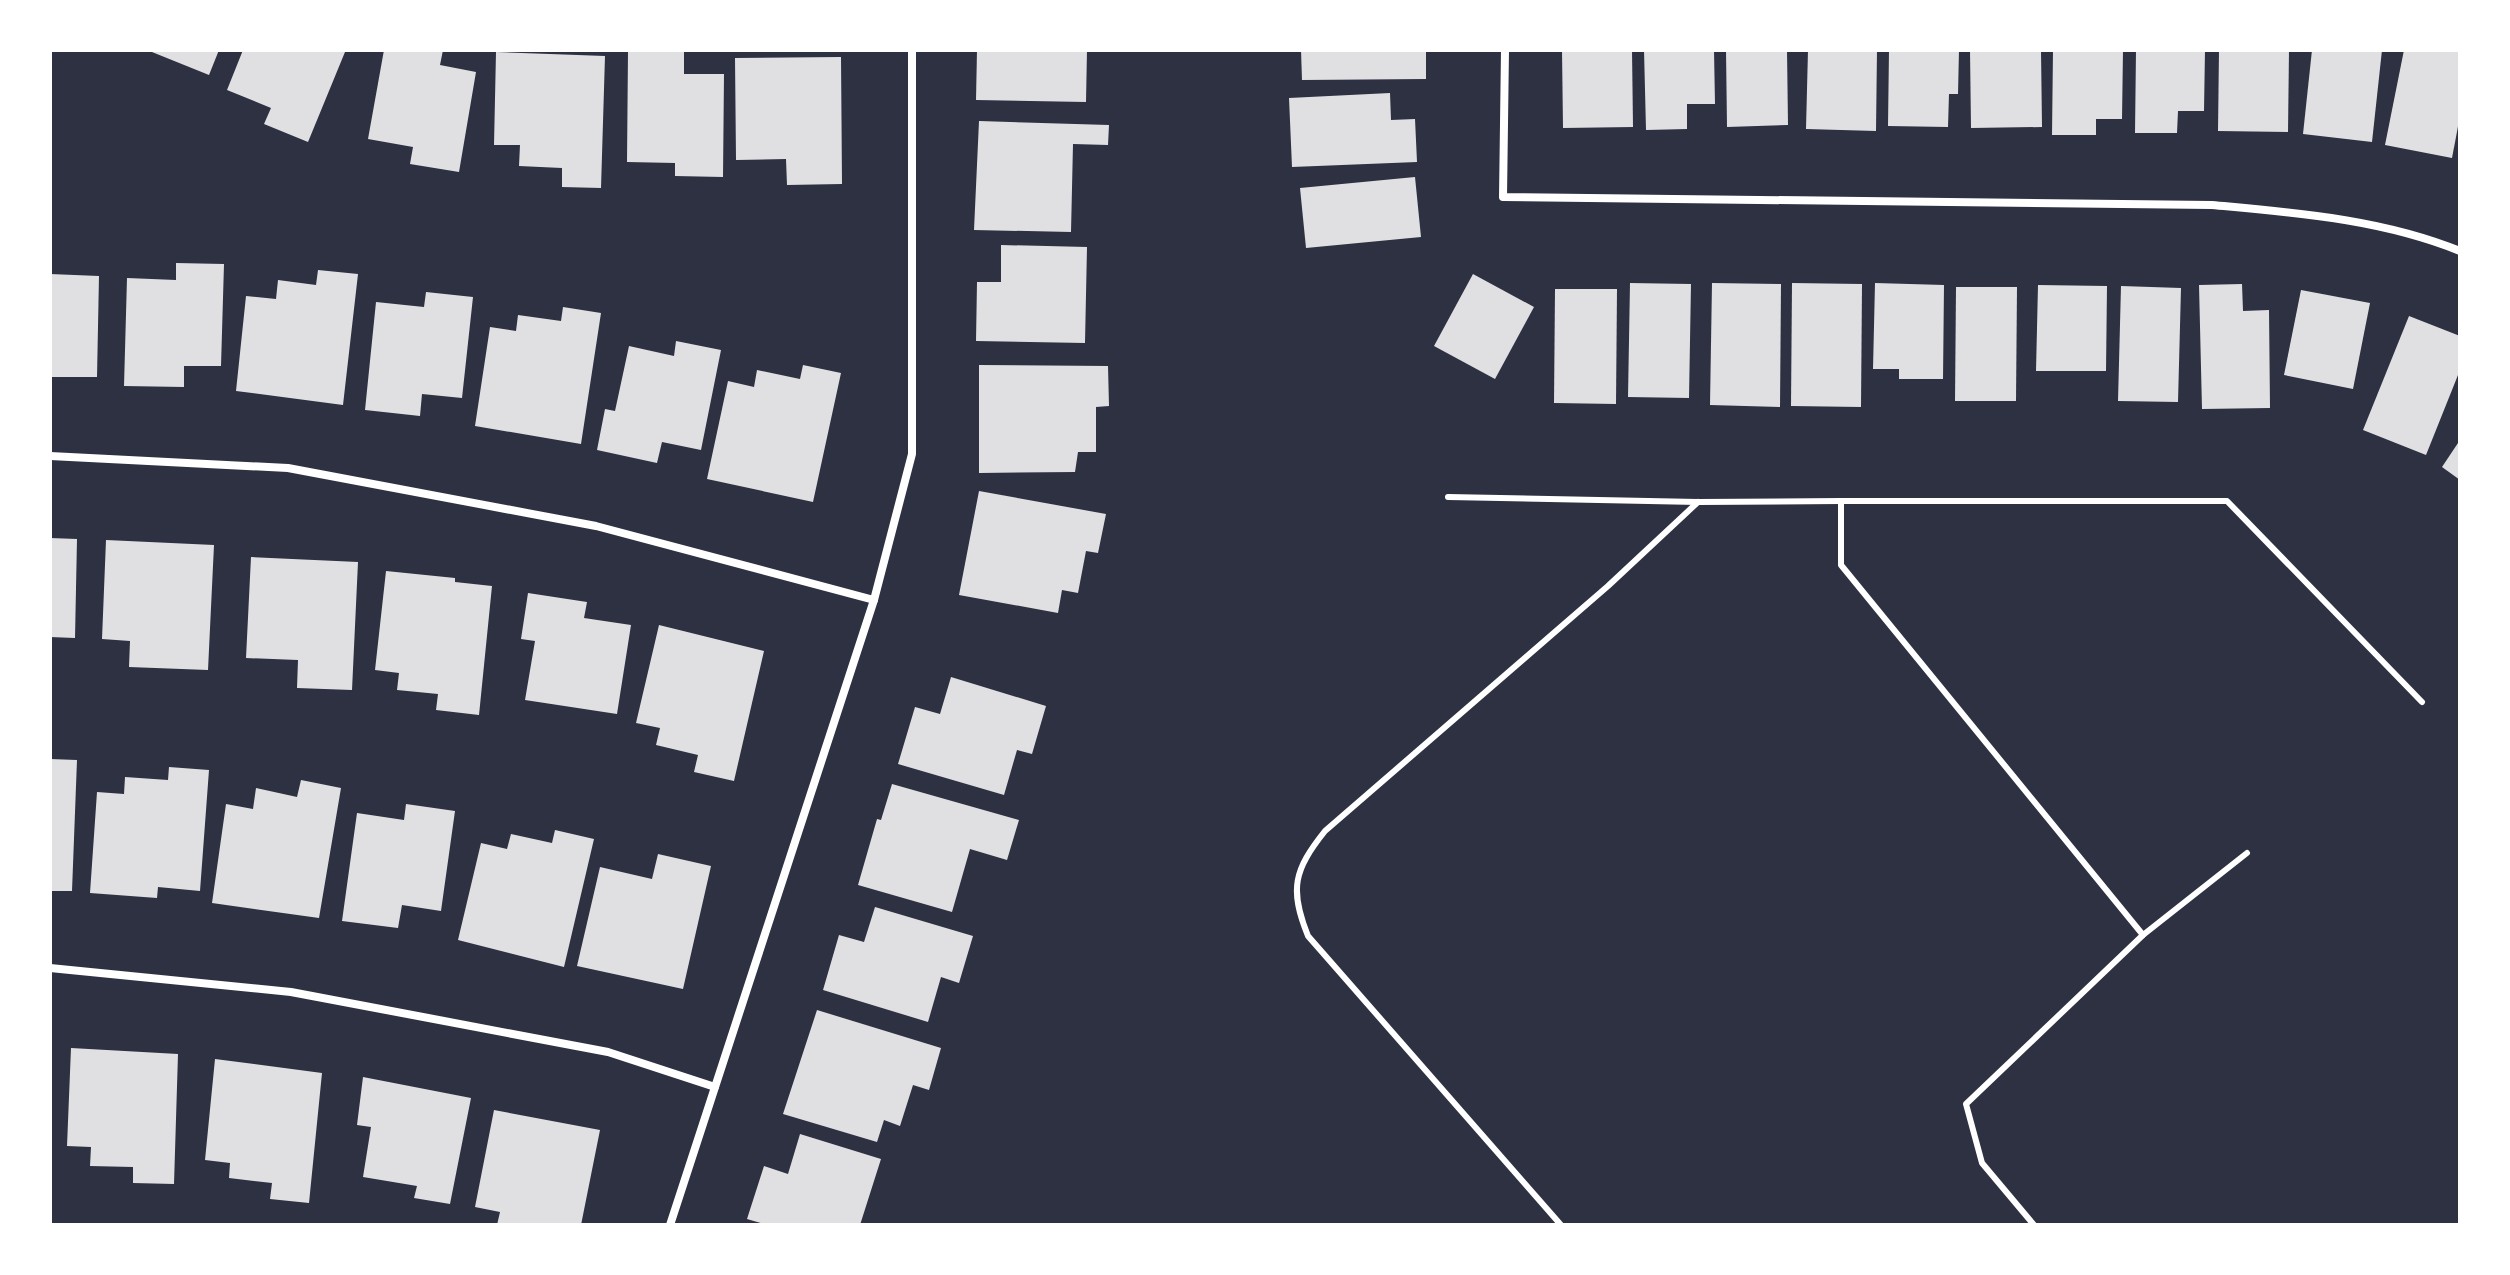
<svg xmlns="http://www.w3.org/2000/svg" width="2510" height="1275" viewBox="0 0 2510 1275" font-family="Montserrat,sans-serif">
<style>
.building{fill:#e0e0e3}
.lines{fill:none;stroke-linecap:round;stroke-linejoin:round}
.service{stroke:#fff;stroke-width:6}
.minor{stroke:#fff;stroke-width:8}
</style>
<rect width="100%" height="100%" fill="#2d3142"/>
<g class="building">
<polygon points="147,50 219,50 209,75"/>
<polygon points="243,50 345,52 308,142 264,124 271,108 227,90"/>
<polygon points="384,50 443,50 440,65 476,72 459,172 410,164 413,147 368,139"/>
<polygon points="977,50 1087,50 1086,102 976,100"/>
<polygon points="1301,50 1426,50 1426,79 1302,80"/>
<polygon points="1562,50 1632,50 1633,127 1563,128"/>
<polygon points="1644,50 1714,50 1715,104 1687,104 1687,129 1646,130"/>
<polygon points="1726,50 1787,50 1788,125 1727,127"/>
<polygon points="1808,50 1877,50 1876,131 1806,129"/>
<polygon points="1889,50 1959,50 1958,94 1949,94 1948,127 1888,126"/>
<polygon points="1970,50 2041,50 2042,127 1971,128"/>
<polygon points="2053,50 2123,50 2122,119 2096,119 2096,135 2052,135"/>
<polygon points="2136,50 2205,50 2204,111 2178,111 2177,133 2135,133"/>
<polygon points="2219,50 2289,50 2288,132 2218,131"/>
<polygon points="2312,50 2382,50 2372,142 2303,134"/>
<polygon points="2404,50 2460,50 2460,116 2452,158 2385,145"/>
<polygon points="628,51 684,51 684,74 724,74 723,177 675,176 675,163 627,162"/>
<polygon points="496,52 605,56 601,188 562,187 562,168 519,166 520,145 494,145"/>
<polygon points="841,57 842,184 787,185 786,159 736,160 735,58"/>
<polygon points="1390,93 1391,120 1415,119 1417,162 1292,167 1289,98"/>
<polygon points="979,121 1109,125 1108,145 1073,144 1071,232 974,230"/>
<polygon points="1415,177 1421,237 1306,248 1300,188"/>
<polygon points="1001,245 1087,247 1085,343 976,341 977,282 1001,282"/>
<polygon points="176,263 224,264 221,366 184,366 184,387 124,386 127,278 176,280"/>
<polygon points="318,270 358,274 343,405 236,391 246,296 276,299 278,280 316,285"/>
<polygon points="50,274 99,276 97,377 50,377"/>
<polygon points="1473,274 1534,307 1495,379 1434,346"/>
<polygon points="1630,283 1691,284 1689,398 1628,397"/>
<polygon points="1712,283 1781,284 1780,407 1710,405"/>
<polygon points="1792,283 1862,284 1861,407 1791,406"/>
<polygon points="1875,283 1944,285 1943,379 1899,379 1899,369 1873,369"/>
<polygon points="2242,284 2243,311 2269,310 2270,408 2202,409 2199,285"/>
<polygon points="2038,285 2107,286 2106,371 2036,371"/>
<polygon points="2121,286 2181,288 2178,402 2118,401"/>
<polygon points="1956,287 2017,287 2016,401 1955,401"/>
<polygon points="1555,289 1617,289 1616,404 1554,403"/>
<polygon points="2301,290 2370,303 2353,389 2284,375"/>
<polygon points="426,292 473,297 462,398 422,394 420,416 365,410 376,302 424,307"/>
<polygon points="563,307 601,313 581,444 475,426 490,327 516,331 518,315 561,321"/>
<polygon points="2409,316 2460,336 2460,370 2426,455 2363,430"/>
<polygon points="676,341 721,350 701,450 662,442 657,463 597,450 605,409 615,411 629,346 674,356"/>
<polygon points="803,365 841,373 813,502 707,479 728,381 754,387 757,370 800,379"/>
<polygon points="979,365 1108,366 1109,406 1096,407 1096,452 1078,452 1075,472 979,473"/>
<polygon points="2460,440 2460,480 2442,467"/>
<polygon points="979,491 1106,514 1098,553 1086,551 1078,593 1062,590 1058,613 959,595"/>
<polygon points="50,538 77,539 75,638 50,637"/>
<polygon points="106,540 214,545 208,670 129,667 130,641 102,639"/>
<polygon points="251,557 358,562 352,690 297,688 298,660 246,658"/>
<polygon points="386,571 455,578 455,582 492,586 479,715 436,710 438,694 397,690 399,673 375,670"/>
<polygon points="528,593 587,602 584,618 631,625 617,714 525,700 535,641 521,639"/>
<polygon points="659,625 764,651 734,781 694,772 698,755 656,745 660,728 636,723"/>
<polygon points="951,677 1046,706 1032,754 1017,750 1004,795 898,764 915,707 940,714"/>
<polygon points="50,759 77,760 72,891 50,891"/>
<polygon points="169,767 209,770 200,891 158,887 157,898 90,893 97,792 124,794 125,777 168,780"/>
<polygon points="301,780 341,788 319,918 212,903 226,804 253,809 256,788 297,797"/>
<polygon points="892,784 1019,820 1007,860 970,849 952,912 858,885 877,819 881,820"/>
<polygon points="406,804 455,811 441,911 402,905 398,928 342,921 357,813 404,820"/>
<polygon points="555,830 594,839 564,967 458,940 481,843 507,849 511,834 552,843"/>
<polygon points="658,854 711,866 683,989 577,966 600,867 652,879"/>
<polygon points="875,907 973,936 959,983 941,977 928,1022 823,990 839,935 864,942"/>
<polygon points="817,1010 941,1048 929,1090 913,1085 900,1126 884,1120 877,1142 783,1114"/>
<polygon points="71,1048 178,1054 174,1184 133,1183 133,1167 90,1166 91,1147 67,1146"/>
<polygon points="215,1059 322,1073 309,1203 270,1199 272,1183 229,1178 230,1163 205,1160"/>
<polygon points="363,1077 471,1098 450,1204 414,1198 417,1186 363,1177 371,1127 357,1125"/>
<polygon points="494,1110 600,1130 581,1225 497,1225 500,1212 475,1207"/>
<polygon points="800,1134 881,1159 860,1225 767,1225 747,1219 764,1166 788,1174"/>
</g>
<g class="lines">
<g class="service">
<polyline points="1448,497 1698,502 1841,501"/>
<polyline points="2143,935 1841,565 1841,501 2227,501 2422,702"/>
<path d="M1561,1225l-253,-289c-19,-47 -14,-66 17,-105l283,-245 90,-84"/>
<polyline points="2034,1225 1982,1163 1966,1104 2143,935 2247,853"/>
</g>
<g class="minor">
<path d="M1505,50l-2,147 709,8c85,8 169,14 248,46"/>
<polyline points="50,456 288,468 596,526 874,600"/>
<polyline points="50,968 291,992 608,1052 715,1087"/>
<polyline points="670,1225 874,600 912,454 912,50"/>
</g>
</g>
<rect width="2510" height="1275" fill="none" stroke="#ffffff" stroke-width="104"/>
</svg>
